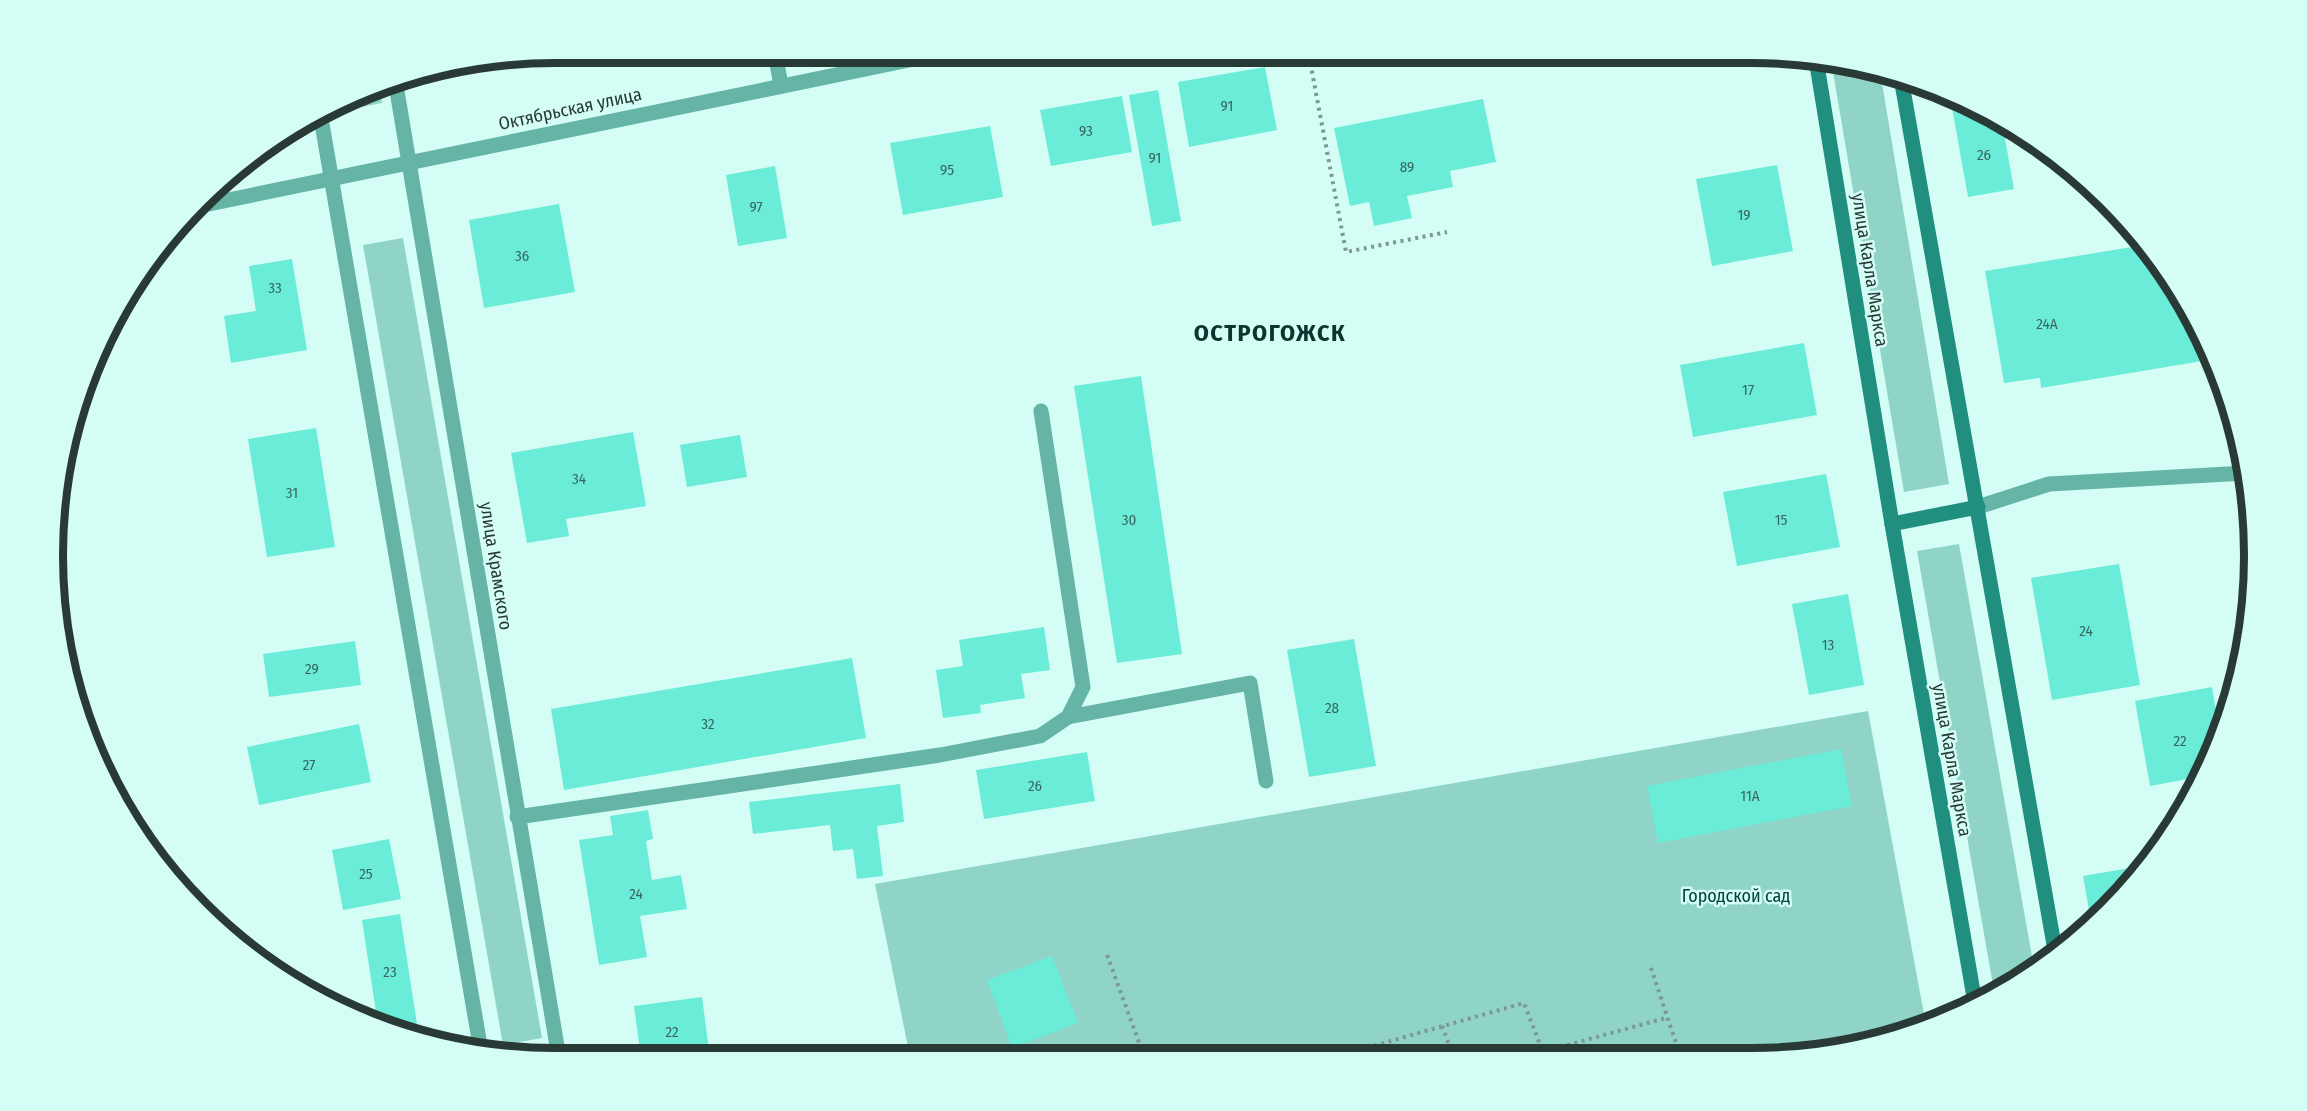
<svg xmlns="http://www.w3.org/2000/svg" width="2307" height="1111" viewBox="0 0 2307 1111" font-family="'Fira Sans Condensed',sans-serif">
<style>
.green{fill:#8fd4c7}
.building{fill:#6aecd8}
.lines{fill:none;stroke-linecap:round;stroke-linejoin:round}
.path{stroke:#7c9892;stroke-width:4;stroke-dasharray:3 4.5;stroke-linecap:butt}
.service{stroke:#65b4a6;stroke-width:15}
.pedestrian{stroke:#65b4a6;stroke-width:15}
.minor{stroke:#65b4a6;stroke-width:15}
.secondary{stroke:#208f80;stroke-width:15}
.labels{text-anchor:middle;stroke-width:5;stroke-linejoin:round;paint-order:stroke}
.number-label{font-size:15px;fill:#39665e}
.street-label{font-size:18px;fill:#293936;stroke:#d4fef5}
.park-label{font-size:18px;fill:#03423a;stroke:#d4fef5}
.district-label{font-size:24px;font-weight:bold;letter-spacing:1.5px;fill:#0d342e;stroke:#d4fef5}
.rim{fill:none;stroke:#293936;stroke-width:8}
</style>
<rect width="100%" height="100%" fill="#d4fef5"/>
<g class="green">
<polygon points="1831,60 1850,62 1880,71 1949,484 1904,492"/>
<polygon points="379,87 382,103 339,111 339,109"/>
<polygon points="403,238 542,1038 503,1045 363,245"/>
<polygon points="1959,544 2034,968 1994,991 1917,551"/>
<polygon points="1868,711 1926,1025 1817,1054 910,1057 875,884"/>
</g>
<g class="building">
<polygon points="1265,67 1277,130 1189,147 1178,82"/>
<polygon points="1158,90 1181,221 1152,226 1129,95"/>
<polygon points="1122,96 1132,152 1051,166 1040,110"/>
<polygon points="1483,99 1496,162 1450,171 1453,187 1407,196 1412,218 1374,226 1369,202 1350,206 1334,128"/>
<polygon points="1961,100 2002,122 2014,189 1968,197 1951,102"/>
<polygon points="990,126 1003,197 903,215 890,143"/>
<polygon points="1777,165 1793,251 1712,266 1696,179"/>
<polygon points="775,166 787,238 738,246 726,175"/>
<polygon points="559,204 575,292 484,308 469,220"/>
<polygon points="2144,245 2170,276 2214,359 2041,388 2040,378 2004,383 1985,271"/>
<polygon points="292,259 307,350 231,363 224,316 256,311 249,266"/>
<polygon points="1804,343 1817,415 1693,437 1680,365"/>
<polygon points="1141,376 1182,654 1117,663 1074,386"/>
<polygon points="316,428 335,547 267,557 248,439"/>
<polygon points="633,432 646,506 566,519 569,536 527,543 511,453"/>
<polygon points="740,435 747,477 687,487 680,445"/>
<polygon points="1826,474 1840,547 1737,566 1723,492"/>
<polygon points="2119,564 2140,685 2052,700 2031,578"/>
<polygon points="1848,594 1864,685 1809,695 1792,604"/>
<polygon points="1044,627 1050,670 1021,674 1025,698 980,705 981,713 943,718 936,670 963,666 959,640"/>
<polygon points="1354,639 1376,766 1309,777 1287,650"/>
<polygon points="355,641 361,685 269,697 263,654"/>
<polygon points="852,658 866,738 564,790 551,709"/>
<polygon points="2212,687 2220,734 2216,748 2199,777 2150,786 2135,701"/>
<polygon points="359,724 371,782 259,805 247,747"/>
<polygon points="1841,749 1852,806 1658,843 1647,786"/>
<polygon points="1087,752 1095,801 984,819 976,770"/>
<polygon points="900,784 904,822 877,826 883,876 857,879 853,849 833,851 830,825 753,834 749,802"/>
<polygon points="648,810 653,839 646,841 652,880 681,875 687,909 640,916 647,957 599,965 579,840 613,835 610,816"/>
<polygon points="389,839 401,899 343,910 332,850"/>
<polygon points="2147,865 2107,905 2091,922 2083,876"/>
<polygon points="400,914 419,1037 378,1025 362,920"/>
<polygon points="1052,956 1078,1023 1012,1048 987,980"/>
<polygon points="702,997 710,1058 641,1058 634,1006"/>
</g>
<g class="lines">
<g class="path">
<polyline points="1309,56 1346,252 1447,232"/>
<polyline points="1107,955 1144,1056"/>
<polyline points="1651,968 1680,1055"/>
<polyline points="1442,1026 1453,1055"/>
<polyline points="1531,1055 1666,1018"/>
<polyline points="1338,1056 1524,1003 1544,1055"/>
</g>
<g class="service">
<polyline points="775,53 781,85"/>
<polyline points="1068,717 1250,683 1266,781"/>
<polyline points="517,817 940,755 1040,736 1068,717 1083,687 1041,411"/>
</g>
<polyline class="pedestrian" points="1978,507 2049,484 2246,473"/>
<g class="minor">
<polyline points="395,79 559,1058"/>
<polyline points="321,118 481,1051"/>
<polyline points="204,205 943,53"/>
</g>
<g class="secondary">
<polyline points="1816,59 1892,524 1975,1003"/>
<polyline points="1901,78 2056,956"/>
<polyline points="1892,524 1978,507"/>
</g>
</g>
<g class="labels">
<g class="number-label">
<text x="1227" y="111">91</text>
<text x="1086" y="136">93</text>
<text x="1984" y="160">26</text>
<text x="1155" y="163">91</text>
<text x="1407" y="172">89</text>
<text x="947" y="175">95</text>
<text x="756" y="212">97</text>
<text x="1744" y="220">19</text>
<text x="522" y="261">36</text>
<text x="275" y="293">33</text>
<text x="2047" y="329">24А</text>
<text x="1748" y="395">17</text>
<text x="579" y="484">34</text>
<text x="292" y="498">31</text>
<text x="1129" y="525">30</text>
<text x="1781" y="525">15</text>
<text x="2086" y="636">24</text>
<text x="1828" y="650">13</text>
<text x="312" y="674">29</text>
<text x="1332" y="713">28</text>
<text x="708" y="729">32</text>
<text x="2180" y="746">22</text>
<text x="309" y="770">27</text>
<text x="1035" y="791">26</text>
<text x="1750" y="801">11А</text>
<text x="366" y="879">25</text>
<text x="636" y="899">24</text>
<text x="390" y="977">23</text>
<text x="672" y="1037">22</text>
</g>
<g class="street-label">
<text transform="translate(570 109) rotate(-12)" y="6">Октябрьская улица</text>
<text transform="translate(1870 270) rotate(81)" y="6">улица Карла Маркса</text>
<text transform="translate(496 566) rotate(81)" y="6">улица Крамского</text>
<text transform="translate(1952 760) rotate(80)" y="6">улица Карла Маркса</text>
</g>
<g class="park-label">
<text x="1736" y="902">Городской сад</text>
</g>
<g class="district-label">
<text x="1270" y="341">ОСТРОГОЖСК</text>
</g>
</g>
<path d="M0 0H2307V1111H0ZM555 63H1752A492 492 0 0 1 2244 555V556A492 492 0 0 1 1752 1048H555A492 492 0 0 1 63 556V555A492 492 0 0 1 555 63Z" fill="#d4fef5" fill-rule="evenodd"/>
<path class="rim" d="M555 63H1752A492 492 0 0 1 2244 555V556A492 492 0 0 1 1752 1048H555A492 492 0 0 1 63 556V555A492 492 0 0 1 555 63Z"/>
</svg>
